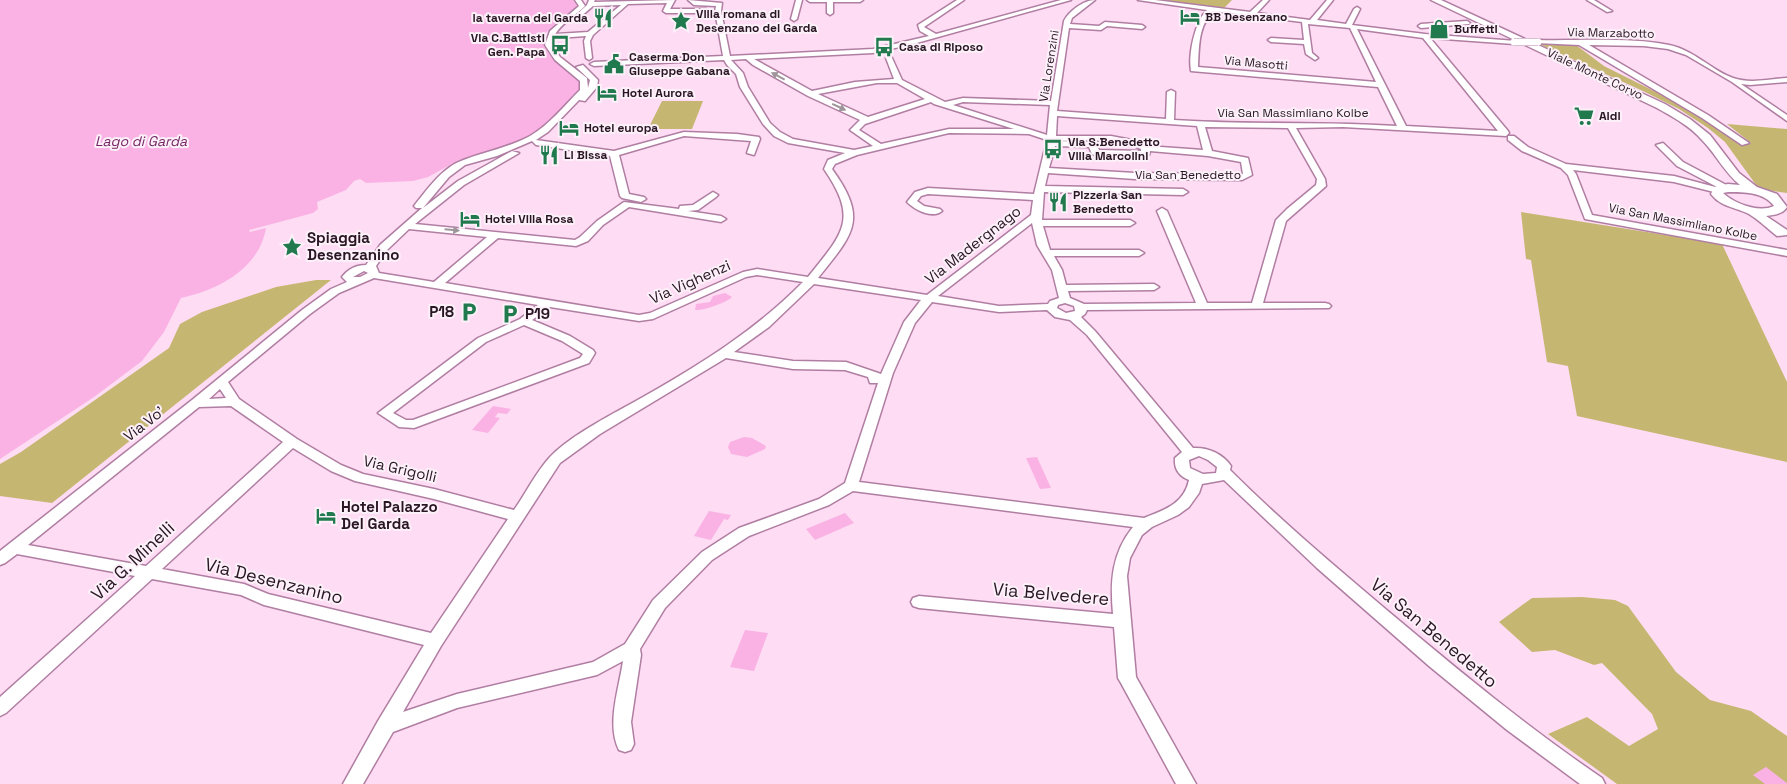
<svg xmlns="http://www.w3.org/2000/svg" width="1787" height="784" viewBox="0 0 1787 784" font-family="'Space Grotesk',sans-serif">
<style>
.green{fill:#c5b772}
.water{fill:#fab2e5}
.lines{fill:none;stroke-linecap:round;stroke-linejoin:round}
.minor-casing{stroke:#b07ea2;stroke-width:3}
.major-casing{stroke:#b07ea2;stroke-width:3}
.minor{fill:#fff;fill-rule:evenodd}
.major{fill:#fff;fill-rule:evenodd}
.minor-bridge-casing{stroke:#b07ea2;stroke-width:8;stroke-linecap:butt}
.minor-bridge{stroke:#fff;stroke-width:7}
.oneway{fill:#9f969c}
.labels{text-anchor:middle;stroke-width:4;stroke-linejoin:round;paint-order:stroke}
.far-poi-label{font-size:12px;font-weight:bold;fill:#291523;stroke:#fcf1f9;text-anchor:start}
.far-street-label{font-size:12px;fill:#291523;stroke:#fcf1f9}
.far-water-label{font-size:14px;font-style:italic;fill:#762565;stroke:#fcf1f9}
.poi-label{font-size:15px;font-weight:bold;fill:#291523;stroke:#fcf1f9;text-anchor:start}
.street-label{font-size:15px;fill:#291523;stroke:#fcf1f9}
.near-street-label{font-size:18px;fill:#291523;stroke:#fcf1f9}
</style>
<rect width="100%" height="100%" fill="#fedcf3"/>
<g class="green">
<polygon points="1154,0 1232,0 1222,10 1216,9 1218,7"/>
<polygon points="1539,44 1576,45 1604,66 1708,118 1740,142 1751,143 1727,124 1787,129 1787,193 1759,189 1725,142 1708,128 1679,109 1643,91"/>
<polygon points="662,101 703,101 692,129 648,129"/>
<polygon points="1521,212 1722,244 1787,382 1787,462 1577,416 1568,366 1547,362 1531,260 1526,259"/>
<polygon points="316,280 331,280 52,503 0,496 0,464 21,452 169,348 180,324 202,312 276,287"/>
<polygon points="1582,597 1615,600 1628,606 1676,672 1710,700 1751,711 1787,736 1787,784 1617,784 1548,734 1587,717 1629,746 1658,729 1652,714 1602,663 1594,665 1555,650 1532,652 1499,622 1532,598"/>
</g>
<g class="water">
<path d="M0,0h573l4,3 -1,4 -34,29c0,20 23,32 38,43l-1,12 -35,39 -13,8 -55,19 -17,3 -31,17 -15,4 -47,2 -6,-4 -6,2 -8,9 -29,12 1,7 -5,4 -64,17 1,2 16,-4c-7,41 -48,62 -85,70l-17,34 -22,29 -48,36 -94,62z"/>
<path d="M725,293l7,4c-4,5 -29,14 -37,13l1,-6 14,-2 3,-6z"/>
<polygon points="493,406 511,409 507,414 498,413 495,417 500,418 488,433 472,430"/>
<polygon points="744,437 752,438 766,446 765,449 747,457 731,454 728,447 730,442"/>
<polygon points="1037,457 1051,488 1040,489 1026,458"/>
<polygon points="709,511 731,515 728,520 724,519 711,540 694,536"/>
<polygon points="845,513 854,523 815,540 806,529"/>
<polygon points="745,630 768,633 754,671 730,667"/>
<polygon points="1766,767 1787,783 1787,784 1765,784 1753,775"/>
</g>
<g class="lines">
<defs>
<g id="minor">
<path d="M575,0h6l4,6c-10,10 -24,17 -31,30l3,-2 31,-2 33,-27 -28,1 -14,12h-4v-2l12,-11 2,-5h6l-1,2 81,-2 -5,9h36l3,2 -3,2h-40l-3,-2 4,-8 -39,1 -35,31 -3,6 2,17 -3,2 -3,-2 -2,-17 2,-5 -29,2 -3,-2 -2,9 8,12 27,21 1,10 2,-8 -14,-13 7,-2 15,15 -1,7 -12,14 -6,-1 -31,32 -12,8 78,11 70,-19 53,2 22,3 1,2 -6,16 -7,-2 4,-12 -67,-5 -65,19 10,39 15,3 2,2 -5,3 -19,-4 -2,-2 -10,-40 -74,-11 -4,-4 -35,15 -32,9 -16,12 -26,31 35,-27 54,-30 7,2 -55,32 -49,39 160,16 5,-3 17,-16 27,-19 55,7 1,-3 13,-1 20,-13 5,3 -2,2 -18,13 -10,1 33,5 5,3 -5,3 -92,-15 -26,18 -15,16 -12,5 -78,-8 -53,45 194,32 11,-2 93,-41 14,-3 51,8c35,-44 51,-57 16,-108l4,-9 17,-7 -57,-10 -14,-7 -11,-12 -23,-37 -4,-13 -9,-9 -3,-5 -130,6 -4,-2 4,-2 129,-6 -8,-45 1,-5 -22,-1 -6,-5 34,3 -1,8 9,45 143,-7 56,-13 -9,-5 -2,-6 39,-25h7l-40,27 12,7 125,-34h10l-158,44 -40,9 -119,6 58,32 43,-9 39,-3 -8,-21 3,-2 3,2 10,22 43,22 18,-4 88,3 13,-80c5,-10 20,-21 31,-21l-23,18 -2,6 29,2 6,-4 37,3 3,2 -3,2 -35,-3 -6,4 -32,-2 -12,83 109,8 1,-27 4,-2 4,2 -1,28c74,5 149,1 223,6l-19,-39 -187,-16c-3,-16 4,-50 16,-61l-69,-10h17l95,12 13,-12h6l-12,13 53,7 17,-20h6l-16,20 29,4 8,-15 3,-2 3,2 -8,16 73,9 91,7v2l-2,1 -84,-6 78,93 1,2 -3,3 -163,-9 -47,1 29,51 1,7 -40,35 -23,82h62l4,1 2,2 -2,2 -242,2 -2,4 -4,3 14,14 98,117c15,-1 30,6 38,18l-1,4c51,51 105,96 159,142 69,58 138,115 213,166l3,6h-25l-73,-54 -78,-64 -112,-98 -93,-88 -22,4 -3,9 -10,14 -11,8 -26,12 -10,8 -12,23 -3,18 9,101 60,107h-20l-55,-101 -3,-5 -4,-51 -195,-19 -6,-2 -2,-4 2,-4 6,-2 194,18c-3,-33 -1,-61 20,-87l-280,-36 -24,14 -80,31 -37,24 -47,48 -25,41 1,6 -10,67 3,22 -3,6 -6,2 -6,-2c-13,-26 0,-61 4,-89l-26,14 -140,33 -64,24 -30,52h-20l35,-63 46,-76 -160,-40 -23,-10 -89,-16 -146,134 -6,3v-19l135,-121 -118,-22 -12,9 -5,2v-14l192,-151 110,-90 29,-21 16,-7 -5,-5c6,-8 14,-12 24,-12l14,-20 42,-37h-6l-2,-2c12,-15 28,-38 47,-45 22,-9 47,-13 69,-25 19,-11 34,-30 50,-46v-9l-25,-21 -10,-15 5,-14 29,-25zM1214,11l88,11 2,18 -33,-2 -3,2 3,2 33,2 2,10 9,6 3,-2 -6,-5 -4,-29 42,4 26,54 -178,-15c1,-19 0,-43 16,-56zM1357,29l66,9 75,93 -92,-5zM746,59l7,6 55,31 52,24 -10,10 23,16 -19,4 -61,-11 -13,-7 -10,-9 -22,-36 -5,-14 -12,-13zM877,83h20l28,16 -57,18 -50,-23zM931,102l3,2 80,25h-65l-68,15 -22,-14 6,-6zM963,102l87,3 -3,30 -94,-30zM1057,116l140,10 6,24 -56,-4 -10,-5 -26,-5h-55zM1205,127l83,1 29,51 -1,6 -29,24 -11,11 -24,83h-45l-40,-92 -5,-3 -5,3 39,92 -112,1 -14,-6 -2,-7 86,-1 5,-3 -5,-3 -88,1 -4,-15 -8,-14h85l5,-3 -5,-3h-89l-7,-24h87l5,-3 -5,-3h-88l2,-28 139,3 5,-3 -5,-3 -138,-3 3,-13 87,6 107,1 10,-5 -4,-17 -36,-7zM949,133l80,1 18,6 -13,54 -106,-6 -13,4 -8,10c8,8 25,17 35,9l-2,-2 -16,-3 -7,-5 4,-5 7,-2 105,6 -2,15 -104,80 -109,-17c35,-44 51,-58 14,-109l3,-5 22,-9zM1055,141c29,0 59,-4 86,8v2l-42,-1 -3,-7 -3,-1zM1055,146l34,1 3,7 3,1 42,3 12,-3 1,-4 58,5 33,6 2,12 -108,-1 -86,-5zM1032,223l5,22 15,25 7,28 -9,3 -2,3 -49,2 -61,-10zM409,229l78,8 -53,45 -55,-9 -3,-7 11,-16zM364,271l4,2 -8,4h-7zM757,275l46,7c-47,48 -102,82 -160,115 -28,16 -71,37 -93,60 -14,15 -24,36 -36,53l-80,-21 -71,-15 -22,-9 -44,-26 -58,-40 -11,-17 82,-68 29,-21 35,-15 164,27 -18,14 -42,19 -100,75 21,14 15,1 175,-65 6,-10 -2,-3 -23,-14 -38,-16 18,-13 89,14 14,-2 93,-42zM814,284l107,16 -17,22 -23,52 -35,-12 -53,-1 -59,-9 35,-25zM932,302l67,10 48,-2 8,7 15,3 17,15 95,117 -7,6c-1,11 4,18 14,22 -5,24 -25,30 -45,38l-285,-36 34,-109 22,-50zM1065,303l9,3 1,5 -9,2 -9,-5 1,-3zM524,325l38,16 21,13 -3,4 -167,62h-7l-13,-7 93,-71zM726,358l67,11 52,1 23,7 2,6h8l-33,100 -26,16 -80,29 -37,24 -49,48 -28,44 -32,18 -136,32 -54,18 38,-66 119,-183 40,-29zM220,389l6,9 -17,1zM231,406l52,36 -137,124 -118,-21 171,-138zM293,448l38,23 24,10 79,18 74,20 -77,114 -163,-39 -24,-10 -82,-15zM1199,456l9,4 9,7 -1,6 -13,1 -13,-6 -1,-8z"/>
<polygon points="796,0 802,0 797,19 794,21 791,19"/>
<polygon points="807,0 863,0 860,2 833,2 833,13 830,15 827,13 827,2 810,2"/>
<polygon points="1587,0 1594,0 1612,11 1607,12"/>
<polygon points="1467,21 1470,23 1469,24 1421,28 1418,26 1421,24"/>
<path d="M1538,40c41,1 91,-3 131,5 25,5 42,25 64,33 17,6 37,1 54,0v4l-37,3 -9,-1 46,31v6l-55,-39 -46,-27 -18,-6 -24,-3 -55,-1 119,70 41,28 -7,2 -40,-27 -123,-73 -43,-2v-2z"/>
<polygon points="1508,136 1514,136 1528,147 1566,164 1674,176 1719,188 1677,166 1656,145 1663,143 1683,162 1730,187 1728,189 1722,189 1721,192 1718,193 1674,182 1573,170 1576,174 1592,215 1787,250 1787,256 1585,219 1568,175 1561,168 1522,151 1508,140"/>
</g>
<path id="major" d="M1431,0h10l224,104 25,15 20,16 29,38 18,14 20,7 10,13c-4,7 -13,8 -21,9l21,14v5l-10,1c-9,-7 -18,-16 -28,-22 -14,-7 -28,-7 -38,-20l3,-7 14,-3 12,1c-16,-13 -24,-31 -38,-45 -12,-14 -29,-23 -45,-32zM1728,192c16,0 36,0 46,14 -15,7 -39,-2 -51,-13z"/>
</defs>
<use href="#minor" class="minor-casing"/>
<use href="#major" class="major-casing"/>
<use href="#minor" class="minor"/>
<use href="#major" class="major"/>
<defs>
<polyline id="minor-bridge" points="1514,42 1538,42"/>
</defs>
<use href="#minor-bridge" class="minor-bridge-casing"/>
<use href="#minor-bridge" class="minor-bridge"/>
</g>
<defs><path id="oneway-solid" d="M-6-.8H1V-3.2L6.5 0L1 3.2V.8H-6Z" transform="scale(1.25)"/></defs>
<g class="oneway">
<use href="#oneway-solid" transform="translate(778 76) rotate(-152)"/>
<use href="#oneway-solid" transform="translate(839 107) rotate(25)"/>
<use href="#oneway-solid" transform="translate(452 230) rotate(5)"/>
</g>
<defs>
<symbol id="hotel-bare" viewBox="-9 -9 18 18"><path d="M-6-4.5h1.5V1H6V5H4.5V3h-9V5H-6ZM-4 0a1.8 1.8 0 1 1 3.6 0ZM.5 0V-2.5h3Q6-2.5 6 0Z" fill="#207a4e" stroke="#fcf1f9" stroke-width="2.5" paint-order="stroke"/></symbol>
<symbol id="restaurant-bare" viewBox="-9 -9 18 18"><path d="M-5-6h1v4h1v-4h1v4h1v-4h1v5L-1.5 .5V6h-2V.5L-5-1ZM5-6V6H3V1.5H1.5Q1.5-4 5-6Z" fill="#207a4e" stroke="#fcf1f9" stroke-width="2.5" paint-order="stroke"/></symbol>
<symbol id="sight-bare" viewBox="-9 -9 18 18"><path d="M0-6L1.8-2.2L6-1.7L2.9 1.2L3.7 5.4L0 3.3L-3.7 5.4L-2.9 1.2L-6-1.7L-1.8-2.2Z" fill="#207a4e" stroke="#fcf1f9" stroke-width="2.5" paint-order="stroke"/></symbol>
<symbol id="shop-bare" viewBox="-9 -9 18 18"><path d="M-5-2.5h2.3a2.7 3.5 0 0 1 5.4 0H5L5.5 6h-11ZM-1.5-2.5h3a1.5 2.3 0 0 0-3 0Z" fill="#207a4e" stroke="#fcf1f9" stroke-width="2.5" paint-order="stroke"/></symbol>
<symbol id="bus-bare" viewBox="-9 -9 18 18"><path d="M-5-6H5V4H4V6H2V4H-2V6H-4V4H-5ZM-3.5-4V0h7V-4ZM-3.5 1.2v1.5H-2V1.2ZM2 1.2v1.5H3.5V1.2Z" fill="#207a4e" stroke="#fcf1f9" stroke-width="2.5" paint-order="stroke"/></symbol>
<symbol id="civic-bare" viewBox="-9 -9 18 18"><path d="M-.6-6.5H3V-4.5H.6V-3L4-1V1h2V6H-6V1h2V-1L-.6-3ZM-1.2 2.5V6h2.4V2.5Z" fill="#207a4e" stroke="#fcf1f9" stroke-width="2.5" paint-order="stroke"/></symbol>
<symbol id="supermarket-bare" viewBox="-9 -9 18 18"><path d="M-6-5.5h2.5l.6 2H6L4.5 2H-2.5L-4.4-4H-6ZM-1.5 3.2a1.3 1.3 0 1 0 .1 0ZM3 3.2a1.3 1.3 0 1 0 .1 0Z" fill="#207a4e" stroke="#fcf1f9" stroke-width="2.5" paint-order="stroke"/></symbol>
<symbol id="parking-bare" viewBox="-9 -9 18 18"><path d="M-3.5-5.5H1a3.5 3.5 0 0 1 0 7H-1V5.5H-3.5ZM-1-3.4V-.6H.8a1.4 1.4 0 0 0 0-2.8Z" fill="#207a4e" stroke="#fcf1f9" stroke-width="2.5" paint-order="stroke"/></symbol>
</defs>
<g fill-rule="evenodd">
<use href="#hotel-bare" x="1176" y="3" width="28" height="28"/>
<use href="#restaurant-bare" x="589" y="4" width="28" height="28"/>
<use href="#sight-bare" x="667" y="7" width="28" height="28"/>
<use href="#shop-bare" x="1425" y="15" width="28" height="28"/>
<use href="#bus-bare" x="546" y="31" width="28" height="28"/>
<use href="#bus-bare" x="870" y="33" width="28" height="28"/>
<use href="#civic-bare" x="600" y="50" width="28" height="28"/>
<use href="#hotel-bare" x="593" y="79" width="28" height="28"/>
<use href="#supermarket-bare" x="1570" y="102" width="28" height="28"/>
<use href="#hotel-bare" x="555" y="114" width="28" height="28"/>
<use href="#bus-bare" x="1039" y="135" width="28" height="28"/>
<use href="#restaurant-bare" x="535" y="141" width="28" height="28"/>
<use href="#restaurant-bare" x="1044" y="188" width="28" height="28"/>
<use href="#hotel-bare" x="456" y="205" width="28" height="28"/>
<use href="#sight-bare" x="278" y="233" width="28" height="28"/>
<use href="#parking-bare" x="455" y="298" width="28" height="28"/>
<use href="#parking-bare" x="496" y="300" width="28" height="28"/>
<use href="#hotel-bare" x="312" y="502" width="28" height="28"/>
</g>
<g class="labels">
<g class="far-poi-label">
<text x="696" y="18">Villa romana di<tspan x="696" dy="14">Desenzano del Garda</tspan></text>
<text x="1205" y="21">BB Desenzano</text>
<text x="588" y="22" text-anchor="end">la taverna del Garda</text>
<text x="1454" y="33">Buffetti</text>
<text x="545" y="42" text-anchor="end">Via C.Battisti<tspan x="545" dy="14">Gen. Papa</tspan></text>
<text x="899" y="51">Casa di Riposo</text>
<text x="629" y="61">Caserma Don<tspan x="629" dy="14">Giuseppe Gabana</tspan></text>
<text x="622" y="97">Hotel Aurora</text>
<text x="1599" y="120">Aldi</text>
<text x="584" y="132">Hotel europa</text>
<text x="1068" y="146">Via S.Benedetto<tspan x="1068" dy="14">Villa Marcolini</tspan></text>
<text x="564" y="159">Li Bissa</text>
<text x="1073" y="199">Pizzeria San<tspan x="1073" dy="14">Benedetto</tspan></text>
<text x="485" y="223">Hotel Villa Rosa</text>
</g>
<g class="far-street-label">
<text transform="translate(1611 33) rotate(1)" y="4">Via Marzabotto</text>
<text transform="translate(1256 63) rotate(5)" y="4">Via Masotti</text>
<text transform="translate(1049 66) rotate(-81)" y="4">Via Lorenzini</text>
<text transform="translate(1595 74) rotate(25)" y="4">Viale Monte Corvo</text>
<text x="1293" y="117">Via San Massimliano Kolbe</text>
<text x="1188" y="179">Via San Benedetto</text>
<text transform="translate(1683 222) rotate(11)" y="4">Via San Massimliano Kolbe</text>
</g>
<g class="far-water-label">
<text x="141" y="146">Lago di Garda</text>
</g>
<g class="poi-label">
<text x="307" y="243">Spiaggia<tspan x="307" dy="17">Desenzanino</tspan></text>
<text x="454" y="317" text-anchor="end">P18</text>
<text x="525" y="319">P19</text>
<text x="341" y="512">Hotel Palazzo<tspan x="341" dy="17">Del Garda</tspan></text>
</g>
<g class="street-label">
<text transform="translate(973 245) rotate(-38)" y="5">Via Madergnago</text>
<text transform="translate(690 282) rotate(-24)" y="5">Via Vighenzi</text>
<text transform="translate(144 424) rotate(-38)" y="5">Via Vo'</text>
<text transform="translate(400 469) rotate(13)" y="5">Via Grigolli</text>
</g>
<g class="near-street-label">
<text transform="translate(133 561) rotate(-43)" y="6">Via G. Minelli</text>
<text transform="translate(274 581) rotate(14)" y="6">Via Desenzanino</text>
<text transform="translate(1051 594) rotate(5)" y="6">Via Belvedere</text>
<text transform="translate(1434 633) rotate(40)" y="6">Via San Benedetto</text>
</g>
</g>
</svg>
